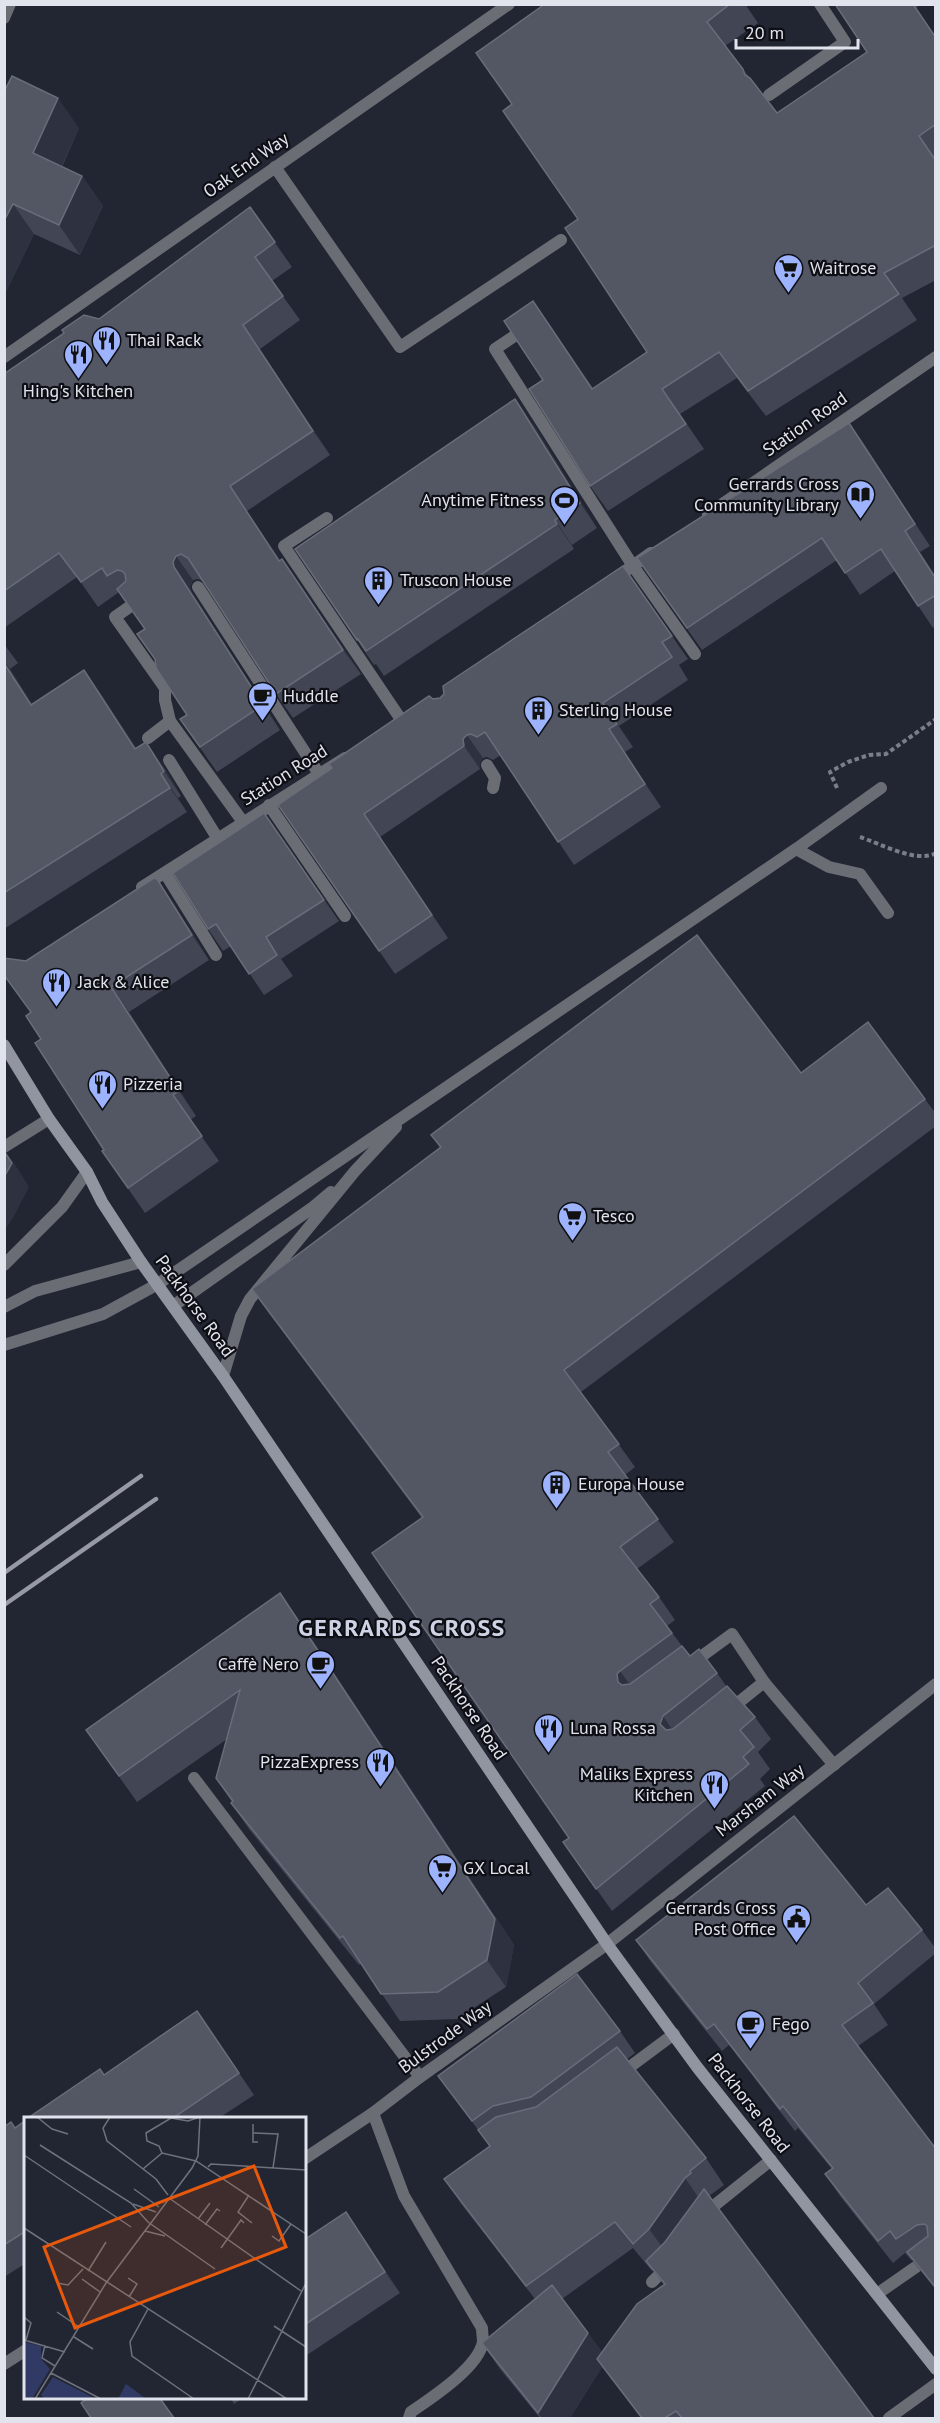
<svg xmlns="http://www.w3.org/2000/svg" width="940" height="2423" viewBox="0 0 940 2423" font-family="'PT Sans',sans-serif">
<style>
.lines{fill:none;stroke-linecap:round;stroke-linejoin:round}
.path{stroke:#7b7e8a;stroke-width:4;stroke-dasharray:4.5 3;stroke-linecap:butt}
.lane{stroke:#6b6d74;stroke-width:12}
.street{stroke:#6b6d74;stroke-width:12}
.secondary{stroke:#9195a0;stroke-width:12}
.rail{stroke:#979aa4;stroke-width:4.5}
.wall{fill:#424654;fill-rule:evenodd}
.shaded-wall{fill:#2e3240}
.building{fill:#535764;stroke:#696d7a;stroke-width:1.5}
.labels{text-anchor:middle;stroke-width:4.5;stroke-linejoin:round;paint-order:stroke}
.street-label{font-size:18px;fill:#e1e4ed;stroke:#0d0f15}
.poi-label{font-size:18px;fill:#e1e4ed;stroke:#0d0f15;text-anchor:start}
.district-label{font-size:24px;font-weight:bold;letter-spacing:1.5px;fill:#ced4e5;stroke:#0d0f15}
.inset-road{fill:none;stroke:#6e727d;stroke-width:1.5}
.view{fill:#e8590c;fill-opacity:0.15;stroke:#e8590c;stroke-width:3}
.inset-edge{fill:none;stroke:#e1e4ed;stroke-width:3}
</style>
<rect width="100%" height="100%" fill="#222633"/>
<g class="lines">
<g class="path">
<polyline points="837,788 830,772 848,762 869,755 886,754 936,719"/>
<path d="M860,837c19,6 57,27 76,16"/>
</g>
<g class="lane">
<polyline points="769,95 845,42 820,4"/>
<polyline points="275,167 400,347 561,240"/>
<polyline points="528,327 495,349 633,566 695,654"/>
<polyline points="327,518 284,546 402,721"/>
<polyline points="198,587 319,774"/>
<polyline points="135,603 115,617 165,688 165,700 170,721"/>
<polyline points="148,738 170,721 243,822"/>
<polyline points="169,760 218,839"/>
<polyline points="487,765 495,778 493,788"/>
<polyline points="269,805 345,916"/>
<polyline points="796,849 829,867 860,874 888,913"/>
<polyline points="165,873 216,955"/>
<polyline points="4,1147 49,1119"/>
<polyline points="158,1284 796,849 881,788"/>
<polyline points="173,1306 312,1208 331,1192"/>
<polyline points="223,1376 241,1316 250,1299 355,1171 396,1127"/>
<polyline points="691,1664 732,1634 764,1682 834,1765"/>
<polyline points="728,1711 764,1682"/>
<polyline points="194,1778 420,2077"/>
<polyline points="619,2075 674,2034"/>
<path d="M373,2113l31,83 78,132c0,4 1,10 1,14 -5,26 -52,56 -72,70l-2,6"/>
<polyline points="705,2216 710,2209 771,2160"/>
<polyline points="652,2282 668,2266"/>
<polyline points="877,2294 936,2253"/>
<polyline points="889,2418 936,2384"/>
</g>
<g class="street">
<polyline points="4,18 10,4"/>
<polyline points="4,357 509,4"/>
<polyline points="708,514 936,357"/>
<polyline points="614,579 651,553"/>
<polyline points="142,887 345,758"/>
<polyline points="4,1265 62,1207 87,1172"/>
<polyline points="4,1307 35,1291 141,1262"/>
<polyline points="4,1345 103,1314 158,1284"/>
<polyline points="304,2159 373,2113 420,2077 607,1944 936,1684"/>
<polyline points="4,2364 26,2350"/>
</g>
<polyline class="secondary" points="4,1045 49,1119 87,1172 102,1202 141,1262 223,1376 607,1944 697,2067 936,2369"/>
<g class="rail">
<polyline points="4,1573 141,1476"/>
<polyline points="4,1605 156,1499"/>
</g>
</g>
<g class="wall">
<polygon points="545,4 745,4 758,23 725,46 777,113 867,52 835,4 921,4 916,8 936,37 936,280 902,298 917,320 766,416 737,378 680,414 704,449 608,511 590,486 543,380 533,301 593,388 647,352 578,219 512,104"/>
<polygon points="4,92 79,128 62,167 82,176 103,206 80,255 34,234 5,294 4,294"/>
<polygon points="250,207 292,267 272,281 300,320 260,349 330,455 247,511 280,560 299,583 361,674 293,718 276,694 203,581 198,579 193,580 190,587 191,591 280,730 217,772 180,719 187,715 155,659 145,629 119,592 98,607 77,577 4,628 4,374 99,319"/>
<polygon points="533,424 597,528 572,545 574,549 384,676 376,664 374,665 357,640"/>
<polygon points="864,444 930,546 920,552 936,577 936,626 933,628 895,571 860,595 837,560 702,650 637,558"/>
<polygon points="623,566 688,659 679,665 688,680 619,726 633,747 625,752 661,807 574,865 501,755 493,760 487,757 483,758 480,762 480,769 380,837 448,938 395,974 278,805 433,699 440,698"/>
<polygon points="4,644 18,663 10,669 32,704 101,694 136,748 163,766 181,796 178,798 187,812 4,929"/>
<polygon points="264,813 339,921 281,959 293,976 264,995 231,946 223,951 208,929"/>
<polygon points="174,904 209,960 129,1012 196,1116 190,1120 219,1161 145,1213 102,1151 104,1150 41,1039 26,961"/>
<polygon points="801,1073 925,1099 936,1114 936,1126 581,1392 635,1467 625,1475 674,1542 637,1569 659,1597 675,1620 667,1626 682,1646 690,1656 717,1673 727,1687 755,1717 771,1739 758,1752 770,1769 760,1779 765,1786 612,1911 563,1842 569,1838 422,1518 268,1312 252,1289 440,1148 431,1135"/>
<polygon points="299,1620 514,1945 506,1987 457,2019 400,2021 361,1963 359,1965 249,1829 231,1803 232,1802 216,1778 227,1739 137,1802 86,1730"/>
<polygon points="866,1905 922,1930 936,1949 936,1953 874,2004 888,2025 858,2046 936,2149 936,2290 912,2260 911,2260 905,2253 893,2263 840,2196 825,2174 832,2169 798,2128 795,2131 729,2045 722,2051 651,1962 636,1940"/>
<polygon points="197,2011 254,2095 219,2118 28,2118 104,2075"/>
<path d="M620,2031l15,22 -8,6 79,99 18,27 -15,11 165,222h-233l-39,-51 -32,51h-30l-40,-49 -18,-26 53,-44 -73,-94 -18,-26 46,-33 -52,-70zM633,2248l19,23 1,-1 11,15 -62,67 -40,-53z"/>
<polygon points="26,2120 26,2263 4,2277 4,2127 15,2128"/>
<polygon points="361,2234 400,2293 304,2357 304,2240"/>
<polygon points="230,2397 244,2397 234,2404"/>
</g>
<g class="shaded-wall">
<polygon points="58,98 79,128 54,183 33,153"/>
<polygon points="82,176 103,206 80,255 59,225"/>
<polygon points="13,204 34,234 5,294 4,293 4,221"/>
<polygon points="533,301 551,326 610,414 592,389"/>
<polygon points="243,325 260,349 330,455 313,431"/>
<polygon points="515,399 533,424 597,528 580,503"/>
<polygon points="849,423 864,444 930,546 915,524"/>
<polygon points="230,486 247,511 296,585 279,561"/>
<polygon points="555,520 572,545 574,549 557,524"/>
<polygon points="905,531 920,552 936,577 936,579"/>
<polygon points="176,556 193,580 190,587 191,591 280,730 263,705 174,567 173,562"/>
<polygon points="282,559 299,583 361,674 343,650"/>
<polygon points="4,661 10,669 48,729 31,705 4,663"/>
<polygon points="84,670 101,694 152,773 135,749"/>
<polygon points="603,703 619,726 633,747 617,724"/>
<polygon points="609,729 625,752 661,807 645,784"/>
<polygon points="467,735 483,758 480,762 480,769 464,746 463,739"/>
<polygon points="146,742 163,766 181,796 164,771"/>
<polygon points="161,774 178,798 187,812 170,788"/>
<polygon points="157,879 174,904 209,960 192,935"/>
<polygon points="111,987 129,1012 196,1116 179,1091"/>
<polygon points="4,1150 18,1169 29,1187 13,1218 4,1231"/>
<polygon points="280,1593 299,1620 514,1945 506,1987 487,1960"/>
<polygon points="620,1671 636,1693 634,1704 618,1682 617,1674"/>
<polygon points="663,1716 679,1739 676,1747 660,1724"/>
<polygon points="685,2178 703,2204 668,2255 649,2229"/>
<polygon points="346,2212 361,2234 400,2293 385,2272"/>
<polygon points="588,2333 607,2359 570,2418 542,2418 538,2413"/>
</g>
<g class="building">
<polygon points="545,4 730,4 707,22 743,69 745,75 750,78 777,113 867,52 835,4 913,4 936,38 936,124 919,136 936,161 936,245 884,273 899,294 748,391 719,352 662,389 686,424 590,486 529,389 543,380 504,321 533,301 592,389 647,352 565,228 578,219 503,111 512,104 476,53"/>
<polygon points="12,76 58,98 33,153 82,176 59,225 13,204 4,221 4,92"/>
<polygon points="250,207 275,242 255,257 283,296 243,325 313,431 230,486 279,561 282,559 343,650 276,694 188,558 181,554 176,556 173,562 174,567 263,705 200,747 180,719 187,715 156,668 155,659 137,634 145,629 117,589 126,581 125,574 122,571 117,570 107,576 102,568 81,582 59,553 4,591 4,374 64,333 62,330 84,315 99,319"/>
<polygon points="515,399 580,503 555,520 557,524 366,651 358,639 357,640 295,549"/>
<polygon points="849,423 915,524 905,531 936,579 936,595 918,606 881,549 845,573 822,538 687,628 637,558"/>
<polygon points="623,566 672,636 662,642 672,657 603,703 617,724 609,729 645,784 558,842 485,732 477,737 471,734 467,735 463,739 464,746 364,814 432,915 379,951 278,805 332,768 329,764 429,696 433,699 440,698 444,694 443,686"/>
<polygon points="4,663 31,705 84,670 135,749 146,742 164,771 161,774 170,788 4,893"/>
<polygon points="264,813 324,900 266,937 277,955 249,974 216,924 208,929 173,873"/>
<polygon points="154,878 157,879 192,935 111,987 179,1091 173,1095 202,1136 128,1188 102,1151 104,1150 35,1043 41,1039 26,1016 31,1012 4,975 4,958 26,961"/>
<polygon points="697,935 801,1073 868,1022 925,1099 564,1370 619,1444 608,1452 658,1519 620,1547 659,1597 650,1604 672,1633 620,1671 617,1674 618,1682 622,1685 630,1684 682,1646 690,1656 699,1649 717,1673 663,1716 660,1724 666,1730 673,1729 727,1686 755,1717 740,1730 754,1747 743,1757 749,1764 596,1889 563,1842 569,1838 372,1553 423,1517 252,1289 441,1147 431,1135"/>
<polygon points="4,1151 12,1163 4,1177"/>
<polygon points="280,1593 495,1919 487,1960 438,1992 381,1994 343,1936 340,1938 231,1803 233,1801 216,1778 240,1690 119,1776 86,1730"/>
<polygon points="794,1816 866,1905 888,1888 922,1930 858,1983 873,2003 842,2025 936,2149 936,2288 907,2252 928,2236 927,2226 924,2224 917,2225 896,2239 890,2231 878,2241 825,2174 833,2168 783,2106 780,2109 714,2024 707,2029 636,1940"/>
<polygon points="577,1974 620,2031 531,2097 493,2106 472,2121 438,2076"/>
<polygon points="197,2011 239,2073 173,2118 28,2118 100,2069 104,2075"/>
<polygon points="617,2047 706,2158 690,2171 691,2173 685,2178 649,2229 633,2244 615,2222 526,2286 444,2179 490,2146 478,2130 496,2117 536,2107"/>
<polygon points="26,2120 26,2231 4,2245 4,2127 11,2122 15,2128"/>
<polygon points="704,2189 874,2418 682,2418 676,2411 665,2418 642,2418 597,2359 637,2304 665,2284 646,2261 665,2242"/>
<polygon points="346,2212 385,2272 304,2325 304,2240"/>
<polygon points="552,2285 588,2333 538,2413 482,2343"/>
<polygon points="89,2397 159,2397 174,2418 91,2418 81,2403"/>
</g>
<defs>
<symbol id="supermarket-pin" viewBox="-11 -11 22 30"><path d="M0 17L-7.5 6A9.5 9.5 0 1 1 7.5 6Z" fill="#9eb3fd" stroke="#0d0f15"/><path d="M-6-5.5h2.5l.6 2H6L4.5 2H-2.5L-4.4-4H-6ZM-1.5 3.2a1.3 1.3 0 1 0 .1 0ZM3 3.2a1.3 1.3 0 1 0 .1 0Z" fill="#111"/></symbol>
<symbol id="restaurant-pin" viewBox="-11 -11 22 30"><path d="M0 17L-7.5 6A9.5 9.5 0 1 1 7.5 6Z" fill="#9eb3fd" stroke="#0d0f15"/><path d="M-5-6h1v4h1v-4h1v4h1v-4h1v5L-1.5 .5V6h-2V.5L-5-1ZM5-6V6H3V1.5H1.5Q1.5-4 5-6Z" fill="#111"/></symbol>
<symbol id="library-pin" viewBox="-11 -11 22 30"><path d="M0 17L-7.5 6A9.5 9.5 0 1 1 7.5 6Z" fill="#9eb3fd" stroke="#0d0f15"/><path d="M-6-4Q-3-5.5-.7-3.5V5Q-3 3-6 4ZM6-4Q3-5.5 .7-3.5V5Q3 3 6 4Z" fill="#111"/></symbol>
<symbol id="stadium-pin" viewBox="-11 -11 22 30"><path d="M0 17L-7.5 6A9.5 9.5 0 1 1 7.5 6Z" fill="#9eb3fd" stroke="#0d0f15"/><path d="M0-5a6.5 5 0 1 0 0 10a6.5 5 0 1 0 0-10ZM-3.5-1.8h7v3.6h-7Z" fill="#111"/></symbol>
<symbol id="building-pin" viewBox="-11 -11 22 30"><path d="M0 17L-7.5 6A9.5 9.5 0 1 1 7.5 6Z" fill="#9eb3fd" stroke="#0d0f15"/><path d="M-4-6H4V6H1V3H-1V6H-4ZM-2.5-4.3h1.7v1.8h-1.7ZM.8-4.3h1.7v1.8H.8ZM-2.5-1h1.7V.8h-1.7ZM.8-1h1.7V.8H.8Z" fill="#111"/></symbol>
<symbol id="cafe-pin" viewBox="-11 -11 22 30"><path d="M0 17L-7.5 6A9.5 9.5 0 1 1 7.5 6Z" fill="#9eb3fd" stroke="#0d0f15"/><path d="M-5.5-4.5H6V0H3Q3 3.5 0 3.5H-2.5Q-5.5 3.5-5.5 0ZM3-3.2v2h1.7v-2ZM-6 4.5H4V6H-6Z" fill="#111"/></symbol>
<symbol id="civic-pin" viewBox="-11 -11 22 30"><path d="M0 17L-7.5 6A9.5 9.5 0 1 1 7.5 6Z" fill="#9eb3fd" stroke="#0d0f15"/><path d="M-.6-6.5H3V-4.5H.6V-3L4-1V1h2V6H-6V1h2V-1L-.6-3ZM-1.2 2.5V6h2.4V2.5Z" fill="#111"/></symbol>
</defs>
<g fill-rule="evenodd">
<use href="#supermarket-pin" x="772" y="252" width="33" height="45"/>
<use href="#restaurant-pin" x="90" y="324" width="33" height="45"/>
<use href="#restaurant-pin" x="62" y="338" width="33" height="45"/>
<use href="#library-pin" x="844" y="478" width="33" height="45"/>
<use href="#stadium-pin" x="548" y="484" width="33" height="45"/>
<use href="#building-pin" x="362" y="564" width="33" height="45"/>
<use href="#cafe-pin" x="246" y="680" width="33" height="45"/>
<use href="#building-pin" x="522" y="694" width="33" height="45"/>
<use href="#restaurant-pin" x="40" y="966" width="33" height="45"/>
<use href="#restaurant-pin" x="86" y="1068" width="33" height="45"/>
<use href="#supermarket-pin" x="556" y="1200" width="33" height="45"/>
<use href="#building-pin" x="540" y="1468" width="33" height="45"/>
<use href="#cafe-pin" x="304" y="1648" width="33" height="45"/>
<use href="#restaurant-pin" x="532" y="1712" width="33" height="45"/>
<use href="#restaurant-pin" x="364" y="1746" width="33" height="45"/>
<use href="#restaurant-pin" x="698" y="1768" width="33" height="45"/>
<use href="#supermarket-pin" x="426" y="1852" width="33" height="45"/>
<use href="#civic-pin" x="780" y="1902" width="33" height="45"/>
<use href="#cafe-pin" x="734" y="2008" width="33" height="45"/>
</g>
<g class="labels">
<g class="street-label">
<text transform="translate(246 165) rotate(-35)" y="6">Oak End Way</text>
<text transform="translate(805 424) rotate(-35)" y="6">Station Road</text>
<text transform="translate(284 775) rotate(-32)" y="6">Station Road</text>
<text transform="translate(195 1306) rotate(54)" y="6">Packhorse Road</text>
<text transform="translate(469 1708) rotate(56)" y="6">Packhorse Road</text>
<text transform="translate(760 1800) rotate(-38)" y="6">Marsham Way</text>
<text transform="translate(445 2037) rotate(-36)" y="6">Bulstrode Way</text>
<text transform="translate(749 2103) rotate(52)" y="6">Packhorse Road</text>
</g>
<g class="poi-label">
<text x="810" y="274">Waitrose</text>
<text x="127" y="346">Thai Rack</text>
<text x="78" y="397" text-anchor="middle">Hing's Kitchen</text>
<text x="839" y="490" text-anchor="end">Gerrards Cross<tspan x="839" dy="21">Community Library</tspan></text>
<text x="544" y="506" text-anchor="end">Anytime Fitness</text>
<text x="400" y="586">Truscon House</text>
<text x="283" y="702">Huddle</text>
<text x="559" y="716">Sterling House</text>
<text x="78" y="988">Jack &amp; Alice</text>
<text x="123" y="1090">Pizzeria</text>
<text x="593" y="1222">Tesco</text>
<text x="578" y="1490">Europa House</text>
<text x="299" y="1670" text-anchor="end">Caffè Nero</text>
<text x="570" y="1734">Luna Rossa</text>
<text x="359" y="1768" text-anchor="end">PizzaExpress</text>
<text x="693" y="1780" text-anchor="end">Maliks Express<tspan x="693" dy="21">Kitchen</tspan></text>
<text x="463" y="1874">GX Local</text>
<text x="776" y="1914" text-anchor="end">Gerrards Cross<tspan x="776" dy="21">Post Office</tspan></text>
<text x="772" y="2030">Fego</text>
</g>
<g class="district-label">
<text x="402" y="1636">GERRARDS CROSS</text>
</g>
</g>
<g transform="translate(24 2117)">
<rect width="282" height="282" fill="#222633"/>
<path d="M0,225l17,4v13l9,10 -18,30h-8zM29,260l43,22h-51l-4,-4zM102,267l11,8 9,7h-28z" fill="#303a64"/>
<path class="inset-road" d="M13,0l15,12 16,5M86,0l-7,11 4,13 49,38 12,16M229,7v18h5M229,16l25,1 -5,34M16,28l91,58 17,19 67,47M138,36l-3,-7 -12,-5 -1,-8 25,-15 17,3 12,-4M0,38l107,72M184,50l3,-3 95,6M119,52l19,-16 34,8 110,73M110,72l25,18M225,78l-11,17 14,11M145,81l132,93M109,87l23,8M174,102l12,-16M181,108l12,-16 3,2M0,111l263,171M121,114l20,5M248,119l7,5 12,-17M197,131l20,-28 3,3M64,154l18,-29M104,161l9,6 -8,13M58,162l18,13M33,166l11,2 15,-16M124,192l-18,33 2,14 62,43M33,195l22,15M0,200l7,6 -5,17M250,209l32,21M50,220l19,12M0,223l41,12M21,228l-3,13 13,8M27,256l50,26M11,282l71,-116 86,-115 6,-12 2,-39M224,282l58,-116"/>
<path class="view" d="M230,49l32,81 -211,81 -31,-81z"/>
<rect width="282" height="282" class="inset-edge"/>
</g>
<rect width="940" height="2423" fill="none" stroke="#e1e4ed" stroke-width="12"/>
<path d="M736 39v9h122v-9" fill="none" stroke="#e1e4ed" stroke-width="3"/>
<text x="745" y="39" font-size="18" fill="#e1e4ed" stroke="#0d0f15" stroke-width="4.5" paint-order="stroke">20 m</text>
</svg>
